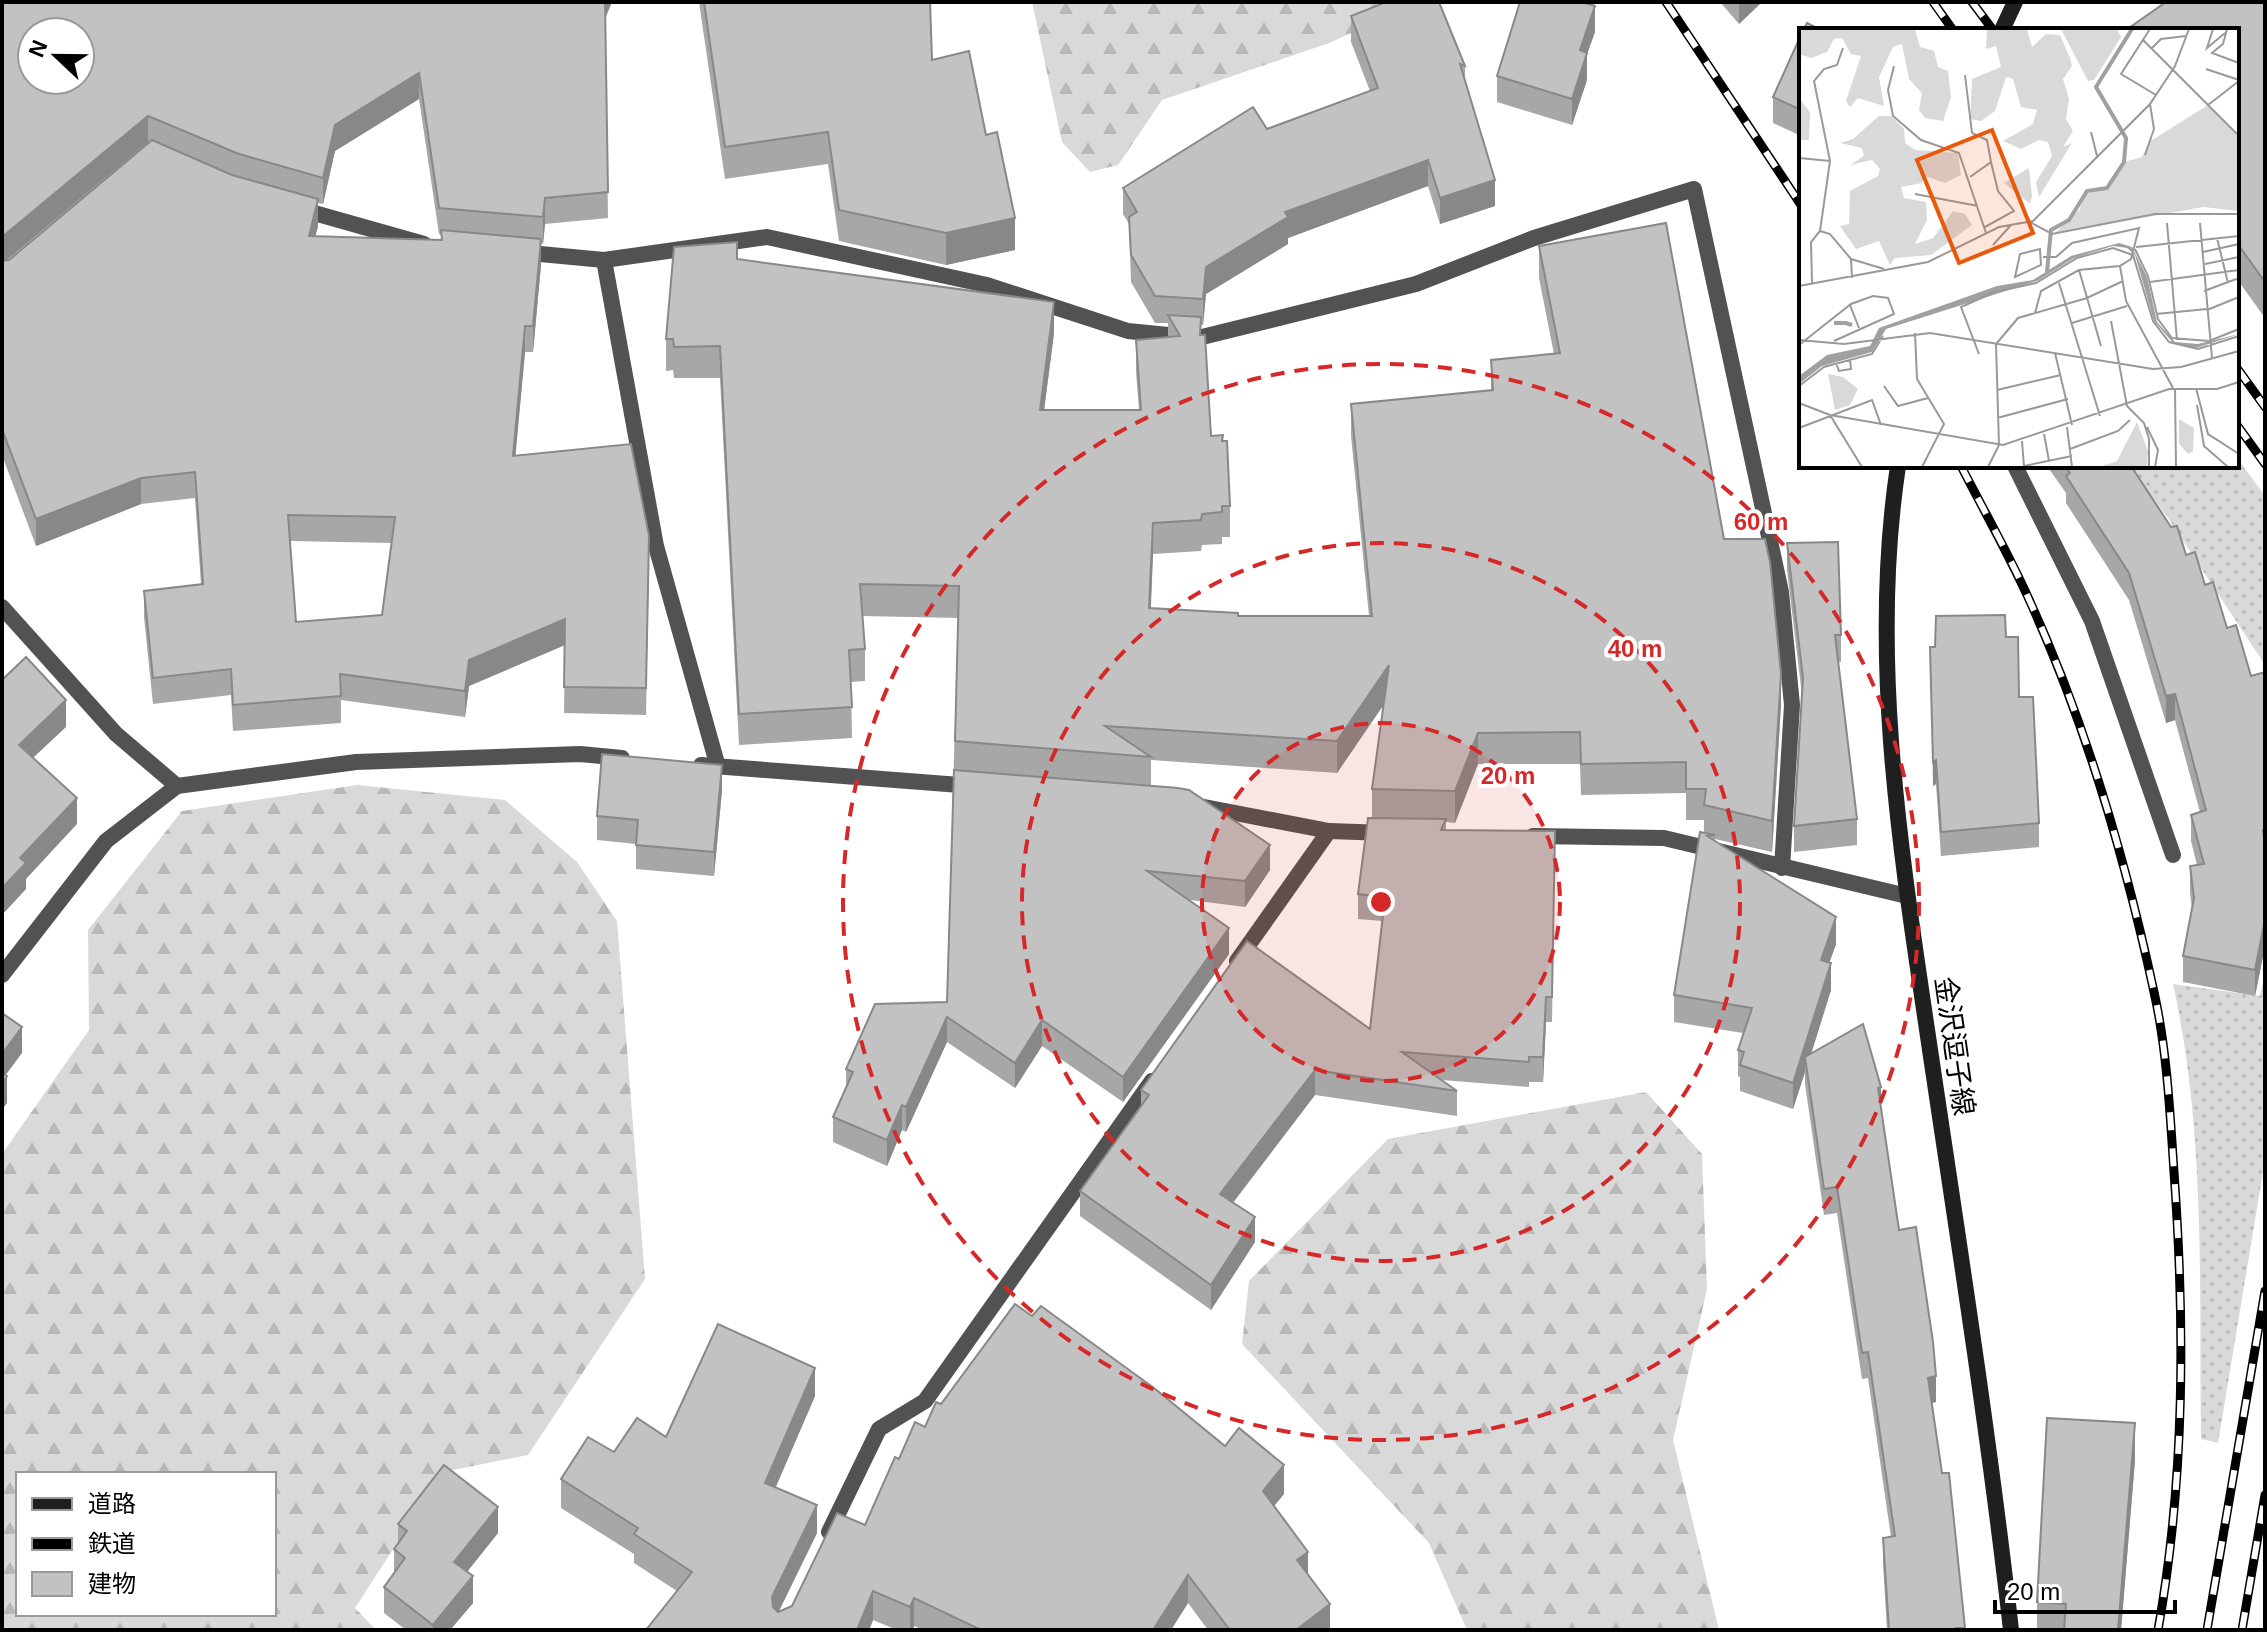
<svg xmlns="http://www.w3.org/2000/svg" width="2267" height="1632" viewBox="0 0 2267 1632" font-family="Arial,'Noto Sans JP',sans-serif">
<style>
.grass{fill:url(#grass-dots)}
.forest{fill:url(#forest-firs);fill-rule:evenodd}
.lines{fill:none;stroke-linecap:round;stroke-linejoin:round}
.minor{stroke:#525252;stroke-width:16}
.secondary{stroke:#1f1f1f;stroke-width:16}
.rail-casing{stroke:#000;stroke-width:9}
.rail{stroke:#fff;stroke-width:6;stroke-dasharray:18;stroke-linecap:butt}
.wall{fill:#a7a7a7;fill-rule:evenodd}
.shaded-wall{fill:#888}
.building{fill:#c2c2c2;stroke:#888;stroke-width:2;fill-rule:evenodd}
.ring{fill:none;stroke:#d62828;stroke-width:4;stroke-dasharray:14 10}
.labels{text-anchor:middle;stroke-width:8;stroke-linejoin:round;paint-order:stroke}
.street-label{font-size:28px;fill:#000;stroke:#fff}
.inset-river{fill:none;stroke:#a0a0a0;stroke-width:4}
.inset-road{fill:none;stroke:#999;stroke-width:2}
.view{fill:#e8590c;fill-opacity:0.15;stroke:#e8590c;stroke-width:4}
.inset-edge{fill:none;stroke:#000;stroke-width:4}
.centre{fill:#d62828;stroke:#fff;stroke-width:4}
.ring-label{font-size:24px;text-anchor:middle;font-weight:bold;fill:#d62828;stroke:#fff;stroke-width:8;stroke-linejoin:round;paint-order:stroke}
</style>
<defs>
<pattern id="grass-dots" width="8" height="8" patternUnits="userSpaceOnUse" patternTransform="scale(2)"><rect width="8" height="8" fill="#d9d9d9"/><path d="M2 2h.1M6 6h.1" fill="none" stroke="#b8b8b8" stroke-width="1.8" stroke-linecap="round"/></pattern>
<pattern id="forest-firs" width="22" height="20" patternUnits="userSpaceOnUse" patternTransform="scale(2)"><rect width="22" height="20" fill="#d9d9d9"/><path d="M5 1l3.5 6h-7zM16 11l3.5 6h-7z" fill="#b8b8b8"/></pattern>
</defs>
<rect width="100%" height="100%" fill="#fff"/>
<g class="grass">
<polygon points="2237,458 2265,496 2265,665 2168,518 2129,466 2237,466"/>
<path d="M2265,972v188l-47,283 -17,-4c-2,-150 5,-307 -28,-455l87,12z"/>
</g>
<g class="forest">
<polygon points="1032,2 1420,2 1329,43 1162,100 1118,165 1090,172 1062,142"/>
<path d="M357,785l148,15 72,62 40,59 28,358 -117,176 -85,17 -88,136 21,22h-374v-476l87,-124 -1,-100 94,-119zM18,1474h256v140h-256z"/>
<polygon points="1646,1092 1702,1154 1707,1289 1673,1440 1719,1630 1467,1630 1429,1543 1242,1344 1249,1281 1388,1139"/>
</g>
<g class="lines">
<g class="minor">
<polyline points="300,209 424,244"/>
<polyline points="519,252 604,260 656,546 718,767"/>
<polyline points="604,260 767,237 987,285 1128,331 1198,338 1416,284 1534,238 1694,189 1781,592 1792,705 1782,868"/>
<polyline points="2015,466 2092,621 2173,855"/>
<polyline points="2,607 116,734 177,786"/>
<polyline points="701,765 973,786"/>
<polyline points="1199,806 1329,831 1386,833"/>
<polyline points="1533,836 1664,838 1907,896"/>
<polyline points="1237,961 1329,831"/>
<polyline points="2,975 106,841 177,786 356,762 580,754 622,758"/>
<polyline points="829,1532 879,1429 925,1401 1152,1081"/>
</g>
<g class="secondary">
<polyline points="2002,30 2015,2"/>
<path d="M1898,466c-29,192 3,388 31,577 29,196 60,391 82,587"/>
</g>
<defs>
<g id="rail">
<polyline points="1666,2 1801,205"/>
<polyline points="1933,2 1953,30"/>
<polyline points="1972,2 1993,30"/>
<polyline points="2237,368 2265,407"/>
<polyline points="2237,425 2265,464"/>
<path d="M1961,466c22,43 46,85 66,129 58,126 98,262 127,397 13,58 16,121 20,180 11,153 11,307 -16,458"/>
<polyline points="2207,1630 2265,1291"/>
<polyline points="2242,1630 2265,1495"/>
</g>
</defs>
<use href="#rail" class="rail-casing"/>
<use href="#rail" class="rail"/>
</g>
<g class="wall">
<path d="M2,2l603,16 3,200 -63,6 -2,20 -2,-1v22l-8,87h-8l-10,104 134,107 -3,152 -82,-2 1,-68 -96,41 -4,31 -124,-17v23l-108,8 -2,-36 -78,9 -9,-87v-26l57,-7 -6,-86 -54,6 -105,42 -34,-91zM419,99l20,135 2,1v5l-126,-4 3,-10v-23l5,1 12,-53zM148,142l-139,118 -3,1zM290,541l102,2 -10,72 -86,7z"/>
<polygon points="699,2 930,2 932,60 986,135 1015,250 946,265 839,241 828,164 725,179"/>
<polygon points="1720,2 1762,2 1739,24"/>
<polygon points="2265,2 2265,318 2237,279 2237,30"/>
<polygon points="1351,16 1465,66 1465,81 1495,206 1440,224 1428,186 1288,238 1288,244 1206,294 1203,325 1201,325 1201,335 1211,436 1223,441 1230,506 1230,537 1222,537 1222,544 1202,545 1201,551 1153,554 1151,608 1238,616 1369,616 1351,436 1351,404 1491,390 1491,360 1554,354 1539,278 1539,246 1724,539 1781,705 1772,852 1715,839 1715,841 1836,944 1829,963 1831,990 1811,1054 1881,1111 1899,1230 1936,1402 1932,1403 1942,1473 1949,1473 1965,1630 1887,1630 1883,1564 1883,1538 1891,1537 1868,1378 1862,1379 1837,1213 1824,1215 1805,1084 1805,1072 1793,1109 1740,1091 1740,1077 1738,1076 1738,1050 1743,1033 1674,1022 1674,995 1704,832 1704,820 1686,820 1686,793 1581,795 1580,764 1478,764 1455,823 1446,822 1446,830 1555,831 1552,1022 1546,1022 1543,1082 1529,1082 1529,1087 1442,1080 1457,1091 1457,1116 1315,1095 1233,1203 1255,1242 1211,1310 1080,1216 1080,1191 1141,1105 1141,1090 1370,1029 1382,921 1358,919 1358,894 1372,818 1372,789 1383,705 1337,773 1151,760 1151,785 1270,870 1245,907 1190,900 1229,954 1123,1102 1042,1046 1015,1088 947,1042 906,1132 902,1130 887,1166 833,1142 833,1117 846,1089 846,1069 947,1002 958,618 862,616 865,649 865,681 851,682 852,738 739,745 720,378 674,378 673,370 666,371 666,339 737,259 1054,333 1044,410 1139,410 1136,372 1136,340 1168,337 1168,323 1155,323 1131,282 1129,224 1123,214 1123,188 1267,129 1370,91 1351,42"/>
<polygon points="1595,32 1587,54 1587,80 1572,125 1497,102 1497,76"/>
<polygon points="1801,35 1801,136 1773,123 1773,97"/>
<polygon points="2047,466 2131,466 2205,585 2251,676 2265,672 2265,946 2255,996 2183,982 2183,956 2192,909 2190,892 2190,866 2197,865 2191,841 2191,815 2200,812 2175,720 2166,723 2129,600 2066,503 2066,493"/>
<polygon points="1787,543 1841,635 1841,662 1838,662 1857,819 1857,845 1794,852 1794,826 1802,695 1787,570"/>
<polygon points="2006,637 2019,697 2039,823 2039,847 1941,856 1936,784 1933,786 1930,647"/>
<polygon points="722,790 714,876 636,869 636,844 597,840 597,816"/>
<polygon points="815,1396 776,1487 817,1533 779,1611 792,1606 865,1525 899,1459 925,1427 941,1404 1284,1494 1274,1506 1308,1574 1330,1630 1208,1630 1188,1603 1171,1630 923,1630 914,1626 913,1630 897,1630 873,1620 869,1630 677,1591 634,1563 634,1554 561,1508 561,1479 614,1452 666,1437"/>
<polygon points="2135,1460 2121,1630 2037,1630 2037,1602"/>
<polygon points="398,1524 498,1533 467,1572 473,1603 450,1630 406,1630 384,1613 384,1587 394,1574 394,1549 398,1543"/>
</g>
<g class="shaded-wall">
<polygon points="605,2 612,2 605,19"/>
<polygon points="1739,2 1762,2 1739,24"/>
<polygon points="1595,6 1595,32 1587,54 1587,80 1572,125 1572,99 1580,50"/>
<polygon points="419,73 419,99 335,151 323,204 323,178 335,125"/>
<polygon points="148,116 148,142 2,264 2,237"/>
<polygon points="1428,160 1428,186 1288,238 1288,244 1206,294 1203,325 1203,299 1206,267 1285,212"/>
<polygon points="1495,180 1495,206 1440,224 1440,198"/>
<polygon points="545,198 545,224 543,244 543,217"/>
<polygon points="318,199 318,226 309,262 309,236"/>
<polygon points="1015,218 1015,250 946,265 946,233"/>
<polygon points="541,239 541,265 533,352 533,326"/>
<polygon points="1054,302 1054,333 1040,442 1040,410"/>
<polygon points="525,326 525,352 513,483 513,456"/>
<polygon points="141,478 141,504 36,546 36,519"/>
<polygon points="1153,523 1153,554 1149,640 1149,608"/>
<polygon points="565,619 565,645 469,686 465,717 465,691 469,660"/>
<polygon points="1389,665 1389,697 1337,773 1337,741"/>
<polygon points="1781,674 1781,705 1772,852 1772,821"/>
<polygon points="2175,694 2175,720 2166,723 2166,696"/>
<polygon points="66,700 66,727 19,771 19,745"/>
<polygon points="1478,733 1478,764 1455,823 1455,791"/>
<polygon points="1936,760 1936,784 1933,786 1933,762"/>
<polygon points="722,765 722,790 714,876 714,852"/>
<polygon points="77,798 77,824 26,879 26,889 2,915 2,888 20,858"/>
<polygon points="1270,845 1270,870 1245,907 1245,881"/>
<polygon points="1836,917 1836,944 1821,986 1821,960"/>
<polygon points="2265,919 2265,946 2255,996 2255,970"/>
<polygon points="1229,928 1229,954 1123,1102 1123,1077"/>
<polygon points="1831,963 1831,990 1807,1067 1805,1057 1805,1072 1793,1109 1793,1083"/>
<polygon points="1546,997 1546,1022 1543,1082 1543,1057"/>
<polygon points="947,1017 947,1042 906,1132 906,1107"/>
<polygon points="1042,1020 1042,1046 1015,1088 1015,1063"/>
<polygon points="22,1027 22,1053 2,1080 2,1054"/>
<polygon points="1315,1070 1315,1095 1220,1219 1220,1194"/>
<polygon points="7,1076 7,1103 2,1110 2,1084"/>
<polygon points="1881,1087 1881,1113 1878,1088"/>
<polygon points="902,1105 902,1130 887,1166 887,1140"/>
<polygon points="1255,1217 1255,1242 1211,1310 1211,1285"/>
<polygon points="815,1368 815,1396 765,1511 765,1483"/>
<polygon points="1936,1376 1936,1402 1928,1404 1928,1378"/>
<polygon points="2135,1423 2135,1460 2121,1630 2118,1630"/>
<polygon points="1284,1465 1284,1494 1263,1519 1263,1491"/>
<polygon points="817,1505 817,1533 772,1625 772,1597"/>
<polygon points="498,1507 498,1533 454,1588 454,1562"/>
<polygon points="1308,1552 1308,1581 1297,1560"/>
<polygon points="1188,1575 1188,1603 1171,1630 1153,1630"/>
<polygon points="473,1576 473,1603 450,1630 433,1630 433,1625"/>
<polygon points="873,1591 873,1620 869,1630 857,1630"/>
<polygon points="914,1598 914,1626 913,1630 910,1630 910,1607"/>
<polygon points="1330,1604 1330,1630 1296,1630"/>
</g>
<g class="building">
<path d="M2,2h603l3,190 -63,6 -2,19 -104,-9 -20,-135 -84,52 -12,53 -84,-24 -91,-38 -146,121zM32,32h48v48h-48z"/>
<polygon points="704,2 930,2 932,60 969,51 986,135 997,132 1015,218 946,233 839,210 828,132 725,147"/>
<polygon points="1386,2 1439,2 1465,66 1460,64 1495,180 1440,198 1428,160 1285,212 1288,217 1206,267 1203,299 1155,296 1131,255 1129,217 1137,212 1123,188 1253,107 1267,129 1378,88 1351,16"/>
<polygon points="1520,2 1582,2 1595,6 1580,50 1587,53 1572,99 1497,76"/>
<polygon points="2166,2 2265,2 2265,282 2237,243 2237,30 2126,30"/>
<polygon points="1807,23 1821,30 1803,30"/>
<polygon points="1801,35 1801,110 1773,97"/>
<path d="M152,140l80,35 86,24 -9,37 133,4 -1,-10 100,9 -8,87h-8l-12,130 118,-12 18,92 -3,152 -82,-1 1,-68 -96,41 -4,31 -125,-17 1,22 -108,9 -2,-36 -78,9 -9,-87 59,-7 -8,-112 -54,6 -105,41 -34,-90v-168l7,-1zM288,515l107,2 -13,98 -86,7z"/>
<polygon points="1666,223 1724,539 1765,539 1770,562 1781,674 1772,821 1704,805 1706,789 1686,789 1686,762 1581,764 1580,732 1478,733 1455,791 1372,789 1389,665 1337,741 1105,726 1151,757 955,741 959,586 860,584 865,649 849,650 852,707 739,714 720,346 674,347 673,339 666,339 674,247 737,242 737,259 1054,302 1040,410 1141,410 1136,340 1180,336 1168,315 1201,317 1200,335 1205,335 1211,436 1223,435 1222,441 1227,441 1230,506 1222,506 1222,512 1202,514 1201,520 1153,523 1149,608 1238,613 1238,616 1372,616 1351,404 1493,390 1491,360 1560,353 1539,246"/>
<polygon points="2065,466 2131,466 2171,527 2177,526 2186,555 2195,552 2205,585 2213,582 2227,628 2236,625 2251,676 2265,672 2265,830 2263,830 2265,845 2265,919 2255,970 2183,956 2194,898 2190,866 2204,864 2191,815 2206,810 2175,694 2166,696 2129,573 2066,476 2070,473"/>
<polygon points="1838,542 1841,635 1835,635 1857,819 1794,826 1803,678 1787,543"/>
<polygon points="2005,615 2006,637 2018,637 2019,697 2033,697 2039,823 1941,832 1936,760 1933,762 1930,647 1935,647 1936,616"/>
<polygon points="26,657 66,700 19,745 77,798 20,858 26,863 2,888 2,680"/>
<polygon points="602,754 722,765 714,852 636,845 638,820 597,816"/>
<polygon points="954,770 1178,788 1189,790 1270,845 1245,881 1147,871 1229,928 1123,1077 1042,1020 1015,1063 947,1017 906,1107 902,1105 887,1140 833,1117 853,1072 846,1069 875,1004 947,1002"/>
<polygon points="1368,818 1446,819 1441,830 1555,831 1552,997 1546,997 1543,1057 1529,1057 1529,1062 1402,1052 1457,1091 1315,1070 1220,1194 1255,1217 1211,1285 1080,1191 1149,1095 1141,1090 1247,941 1370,1029 1385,897 1358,894"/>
<polygon points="1700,832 1715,835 1707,836 1836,917 1821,960 1831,963 1793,1083 1740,1065 1744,1052 1738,1050 1752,1008 1674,995"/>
<polygon points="2,1013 22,1027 2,1054"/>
<polygon points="1863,1024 1881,1087 1878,1088 1899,1230 1916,1227 1933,1342 1936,1376 1928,1378 1942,1473 1949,1473 1965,1628 1956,1628 1956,1630 1889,1630 1883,1538 1895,1536 1868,1352 1862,1353 1837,1187 1824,1189 1805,1057"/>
<polygon points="2,1073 7,1076 2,1084"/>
<polygon points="1015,1304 1032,1316 1041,1306 1154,1388 1225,1446 1239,1428 1284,1465 1263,1491 1308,1552 1297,1560 1330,1604 1296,1630 1230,1630 1188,1575 1153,1630 981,1630 914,1598 910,1607 873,1591 857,1630 646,1630 692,1572 634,1534 638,1528 561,1479 588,1437 614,1452 637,1418 666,1437 718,1324 815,1368 765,1483 817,1505 772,1597 773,1607 778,1612 792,1606 837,1513 865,1525 895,1457 899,1459 915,1422 925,1427 936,1402 941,1404"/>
<polygon points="2047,1418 2135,1423 2118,1630 2064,1630 2066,1604 2037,1602"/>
<polygon points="444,1465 498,1507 454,1562 473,1576 433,1625 384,1587 405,1558 394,1549 407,1531 398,1524"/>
</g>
<circle cx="1381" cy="902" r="179" fill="#d62828" fill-opacity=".12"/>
<g class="ring">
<circle cx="1381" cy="902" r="179"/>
<circle cx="1381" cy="902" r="359"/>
<circle cx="1381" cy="902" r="538"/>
</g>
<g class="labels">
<g class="street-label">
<text transform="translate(1955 1046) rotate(82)" y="10">金沢逗子線</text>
</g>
</g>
<g transform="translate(1799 28)">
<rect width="440" height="440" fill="#fff"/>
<path d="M0,1h116l5,18 14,4 4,16 10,4 3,26 -8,24 -18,-3 -6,-8 3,-17 -13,-14 -7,-35 -9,3 -14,30 5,29 -26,-8 -8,9 -4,-6 15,-45 -10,-2 -9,-16 -8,1 -7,13 -16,6 -12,-4zM188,1h40l5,18 14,-13 14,1 10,23 2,8 -9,13 6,20 -3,20 7,12 -10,16 9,-4 -33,54 -3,-15 16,-26 -4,-14 -9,-2 -18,9 -18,-8 30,-17 4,-14 -16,-3 -8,-28 -7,-2 -11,34 -14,10 -11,-2 2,-40 29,-12 -5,-21 -10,3zM0,70l11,14 -1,28h-10zM80,88h12l13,13 1,14 10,7 43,3 3,22 -16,8 -20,-7 -3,7 -21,4 3,11 22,4 1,18 -12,24 18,-6 20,-27 12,3 7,11 -41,30 -36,3 -5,7 -11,-24 -23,8 -16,-23 9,-2 1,-33 28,-15 2,-7 -8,-9 -22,5 14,-9 -2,-8 -22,-5 13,-4zM230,140l3,28 -2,8 -26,-21zM380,391l15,9 -1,23 -5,3 -9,-10zM338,394l11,29 -1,16h-48l18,-6z" fill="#d9d9d9"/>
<path d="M29,346l15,3 15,12 -8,16 -15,5z" fill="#d9d9d9"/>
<path d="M409,77l31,33v73l-36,-4 -149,27 26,-25 3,-14 24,-7 17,-26 18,-5 7,-15z" fill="#d9d9d9"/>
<path d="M262,1h56l4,8 -27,43 -6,1z" fill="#d9d9d9"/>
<path d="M320,215l13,4 15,30 10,45 18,20 23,2 41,-10 -43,14 -22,-4 -20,-23 -19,-66 -8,-7 -14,-2 -39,12 -37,23 -151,48 -14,23 -50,14 -23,18v-8l28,-21 43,-9 9,-18 118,-42 36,-6 38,-24z" fill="#a0a0a0"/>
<path class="inset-river" d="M248,244l4,-42 18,-10 18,-29 20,-3 17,-26 2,-24 -30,-51 36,-58M35,295h12l6,2 -6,-2z"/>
<path class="inset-road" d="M351,1l-29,45 35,21M414,1l-6,19 18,-15M428,1l-4,15 -11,9 27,10M344,12l96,96M352,21l10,-10 25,-3M95,38l-6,24 5,26 28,24 38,13 27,80M407,41l33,11M166,47l7,58M409,77l31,-24M292,104l6,24M346,127l9,-26 -4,-25M0,130l31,3M171,149l21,-15 -4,-22 -15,-7M116,166l63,12M231,194l22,12 103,-20h84M368,195l10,117M401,195l12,135M186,199l29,-16 -16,-20 -7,-29M21,203l10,3 21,25 1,19M418,210l11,45M194,217l18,-20M337,219l103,-11M241,221l1,16 -26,12 5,-23zM336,221l13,27 10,43 14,19 37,3 30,-12M404,224l36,-8M244,229h13l16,-14 67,-15 -8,31 -11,7 6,35 47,87M52,231l33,10M406,236l34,-7M351,254l89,-12M13,255l-1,-41 9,-11 10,-70 -16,-80 10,-12 13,-4 6,-17M260,255l41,133M0,258l129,-24 71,-35 34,-6 117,-117 25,-38 14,-37M405,263l35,-13M51,277l9,23M408,282l32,-13M236,285l6,-22 38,-21M357,286l51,-5M312,293l16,85 17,17 5,16v28M273,295l55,-17M116,305l2,46 27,45 -22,43M0,312l45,4 86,-11 223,36 28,-2 58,-16M198,315l21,-25 69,-20 36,-17M0,317l52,-41 22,-8 15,2 6,16 -60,27M302,318l-22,-76 41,-4M256,325l17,72M180,326l-18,-47 34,-15 41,-9 41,-25 36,-10 20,7 20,66 16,21 29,7 41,-13M37,335l3,8 12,-2 -1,-9M0,358l25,-19 48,-13 11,-18M85,358l14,20 30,-8M397,360l12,46 31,20M376,361l1,78M198,362l64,-15M0,375l31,12 173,30 166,-56h48l22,-7M398,377l7,41 24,21M31,387l32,52M198,390l71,-19M268,399l5,40M348,399l11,23 -3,17M0,400l73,-28 9,25M245,406l5,27M223,413l2,26M271,421l48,-18 12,-11M225,438l48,-10M189,439l11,-22 -3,-101"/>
<path class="view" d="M193,102l41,103 -74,30 -42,-103z"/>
<rect width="440" height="440" class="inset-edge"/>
</g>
<circle cx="1381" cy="902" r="12" class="centre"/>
<g class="ring-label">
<text x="1761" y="530">60 m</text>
<text x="1635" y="657">40 m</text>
<text x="1508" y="784">20 m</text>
</g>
<rect width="2267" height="1632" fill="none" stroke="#000000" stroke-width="8"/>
<rect x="16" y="1472" width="260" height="144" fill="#ffffff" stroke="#999999" stroke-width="2"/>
<rect x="32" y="1498" width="40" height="12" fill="#1f1f1f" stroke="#999999" stroke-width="2"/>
<text x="88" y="1512" font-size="24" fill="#000000">道路</text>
<rect x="32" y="1538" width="40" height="12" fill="#000000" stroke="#999999" stroke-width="2"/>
<text x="88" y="1552" font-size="24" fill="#000000">鉄道</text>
<rect x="32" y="1572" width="40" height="24" fill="#c2c2c2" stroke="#999999" stroke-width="2"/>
<text x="88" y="1592" font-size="24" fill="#000000">建物</text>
<g transform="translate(56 56) rotate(292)"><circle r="38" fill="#ffffff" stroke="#999999" stroke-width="2"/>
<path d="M0-6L14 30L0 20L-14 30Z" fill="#000000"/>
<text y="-12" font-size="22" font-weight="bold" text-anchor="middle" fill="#000000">N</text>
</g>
<path d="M1995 1600v12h180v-12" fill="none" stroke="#000000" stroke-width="4"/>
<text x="2007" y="1600" font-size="24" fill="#000000" stroke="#ffffff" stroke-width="6" paint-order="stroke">20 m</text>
</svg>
